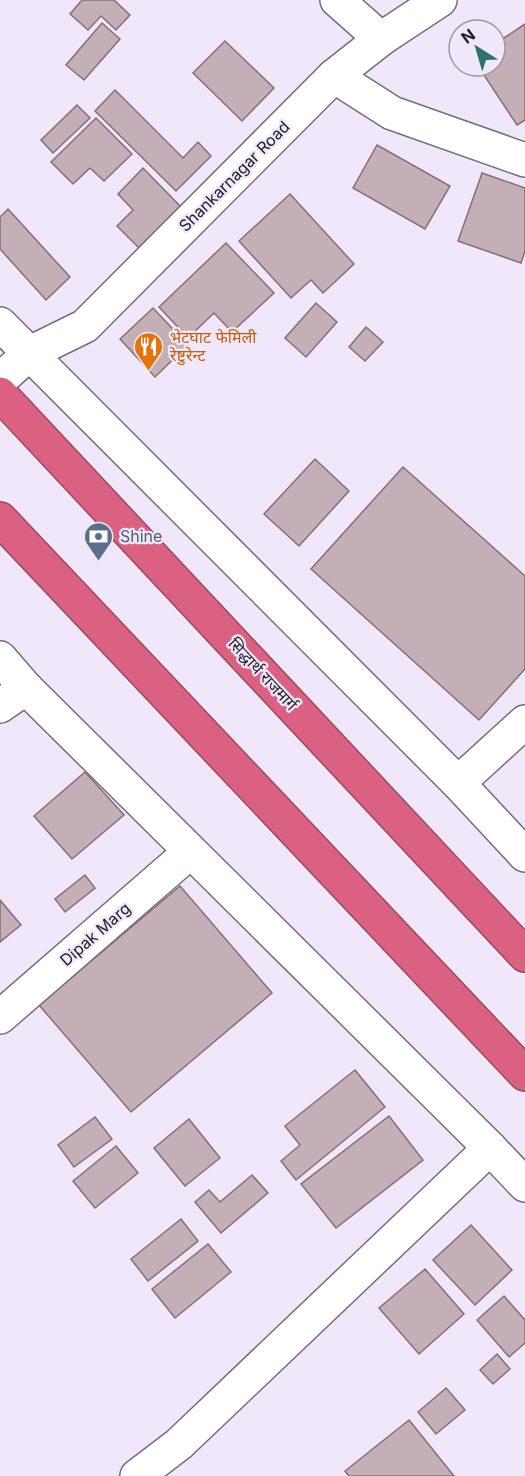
<svg xmlns="http://www.w3.org/2000/svg" width="525" height="1476" viewBox="0 0 525 1476" font-family="Inter,'Noto Sans Devanagari',sans-serif">
<style>
.building{fill:#c4afb6;stroke:#837076;stroke-width:1.5}
.lines{fill:none;stroke-linecap:round;stroke-linejoin:round}
.minor-casing{stroke:#746d7c;stroke-width:36}
.highway-casing{stroke:#994a60;stroke-width:36}
.minor{stroke:#fff;stroke-width:33}
.highway{stroke:#da6280;stroke-width:33}
.labels{text-anchor:middle;stroke-width:4.5;stroke-linejoin:round;paint-order:stroke}
.street-label{font-size:16px;fill:#201d24;stroke:#f0e8fa}
.food-label{font-size:16px;fill:#c56008;stroke:#f0e8fa;text-anchor:start}
.service-label{font-size:16px;fill:#4e5e75;stroke:#f0e8fa;text-anchor:start}
</style>
<rect width="100%" height="100%" fill="#f0e8fa"/>
<g class="building">
<polygon points="82,0 114,0 130,15 116,30 101,16 88,30 70,14"/>
<polygon points="102,23 120,39 84,80 66,65"/>
<polygon points="525,24 525,120 517,125 478,66 495,66 495,44"/>
<polygon points="225,41 274,88 242,121 193,73"/>
<polygon points="115,90 183,158 198,142 211,156 176,191 95,111"/>
<polygon points="77,105 90,118 53,153 41,140"/>
<polygon points="96,118 132,154 104,181 90,168 73,184 51,162"/>
<polygon points="377,145 450,186 425,229 353,188"/>
<polygon points="143,168 181,207 139,248 117,226 133,210 118,194"/>
<polygon points="482,173 525,188 525,251 521,263 458,241"/>
<polygon points="290,194 354,264 323,293 311,280 291,298 239,241"/>
<polygon points="8,209 70,277 46,300 0,249 0,217"/>
<polygon points="226,243 274,293 232,332 214,313 188,338 159,307"/>
<polygon points="316,303 337,322 306,357 285,338"/>
<polygon points="153,308 188,345 155,377 120,339"/>
<polygon points="366,327 383,342 365,361 349,347"/>
<polygon points="315,459 349,491 299,546 264,514"/>
<polygon points="403,467 525,576 525,669 479,720 311,569"/>
<polygon points="85,772 124,815 72,859 34,816"/>
<polygon points="85,875 95,888 65,912 55,899"/>
<polygon points="180,886 272,993 131,1112 39,1005"/>
<polygon points="0,900 21,925 0,942"/>
<polygon points="355,1070 385,1107 296,1180 281,1161 300,1145 285,1126"/>
<polygon points="389,1116 423,1160 336,1228 301,1184"/>
<polygon points="95,1117 112,1139 74,1167 58,1145"/>
<polygon points="189,1119 220,1158 185,1186 154,1148"/>
<polygon points="116,1146 138,1173 95,1208 73,1181"/>
<polygon points="252,1175 268,1193 221,1233 195,1202 209,1190 220,1202"/>
<polygon points="181,1219 198,1241 148,1281 131,1259"/>
<polygon points="471,1225 512,1270 475,1305 433,1260"/>
<polygon points="208,1244 231,1272 175,1318 152,1289"/>
<polygon points="425,1269 464,1314 419,1354 379,1308"/>
<polygon points="504,1296 525,1320 525,1343 509,1357 477,1320"/>
<polygon points="497,1354 510,1369 493,1384 480,1370"/>
<polygon points="446,1388 465,1410 436,1434 418,1412"/>
<polygon points="409,1420 454,1476 349,1476 345,1471"/>
</g>
<g class="lines">
<defs>
<g id="minor">
<polyline points="337,0 381,39"/>
<polyline points="334,76 392,113 525,160"/>
<polyline points="0,324 458,783 525,855"/>
<polyline points="0,380 30,353 85,326 334,76 381,39 440,0"/>
<polyline points="0,658 26,688 490,1148 525,1185"/>
<polyline points="0,706 26,688"/>
<polyline points="458,783 525,722"/>
<polyline points="0,1017 190,852"/>
<polyline points="137,1476 179,1444 490,1148"/>
</g>
<g id="highway">
<polyline points="0,394 525,955"/>
<polyline points="0,519 525,1074"/>
</g>
</defs>
<use href="#minor" class="minor-casing"/>
<use href="#highway" class="highway-casing"/>
<use href="#minor" class="minor"/>
<use href="#highway" class="highway"/>
</g>
<defs>
<symbol id="restaurant-pin" viewBox="-11 -11 22 30"><path d="M0 17L-7.5 6A9.5 9.5 0 1 1 7.5 6Z" fill="#e8710a" stroke="#f0e8fa"/><path d="M-5-6h1v4h1v-4h1v4h1v-4h1v5L-1.5 .5V6h-2V.5L-5-1ZM5-6V6H3V1.5H1.5Q1.5-4 5-6Z" fill="#fff"/></symbol>
<symbol id="bank-pin" viewBox="-11 -11 22 30"><path d="M0 17L-7.5 6A9.5 9.5 0 1 1 7.5 6Z" fill="#5c6f8a" stroke="#f0e8fa"/><path d="M-6-4H6V4H-6ZM0-2.3a2.3 2.3 0 1 0 0 4.6a2.3 2.3 0 1 0 0-4.6Z" fill="#fff"/></symbol>
</defs>
<g fill-rule="evenodd">
<use href="#restaurant-pin" x="132" y="330" width="33" height="45"/>
<use href="#bank-pin" x="82" y="520" width="33" height="45"/>
</g>
<g class="labels">
<g class="street-label">
<text transform="translate(234 176) rotate(-45)" y="6">Shankarnagar Road</text>
<text transform="translate(263 674) rotate(47)" y="6">सिद्धार्थ राजमार्ग</text>
<text transform="translate(95 934) rotate(-41)" y="6">Dipak Marg</text>
</g>
<g class="food-label">
<text x="170" y="343">भेटघाट फेमिली<tspan x="170" dy="18">रेष्टुरेन्ट</tspan></text>
</g>
<g class="service-label">
<text x="120" y="542">Shine</text>
</g>
</g>
<g transform="translate(477 48) rotate(323)"><circle r="28" fill="#f0e8fa" stroke="#9d97a4" stroke-width="1.5"/>
<path d="M0-4.5L10 22L0 15L-10 22Z" fill="#2a736f"/>
<text y="-9" font-size="16" font-weight="bold" text-anchor="middle" fill="#201d24">N</text>
</g>
</svg>
